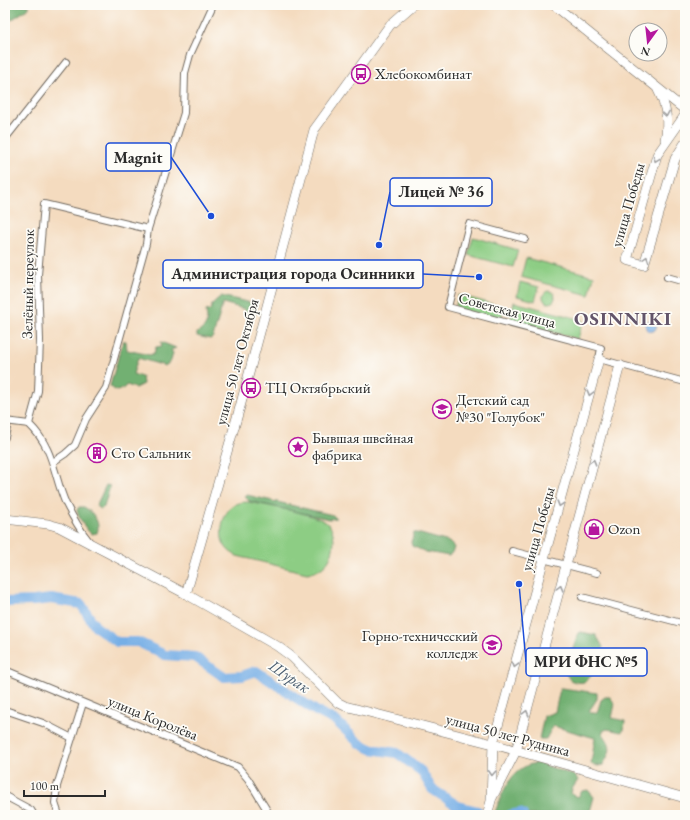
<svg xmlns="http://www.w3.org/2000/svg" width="690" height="820" viewBox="0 0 690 820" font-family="'EB Garamond',serif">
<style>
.green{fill:#8dcd84;stroke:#5c7c58}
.forest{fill:#72b072;stroke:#4e6e4e}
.water{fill:#77afe6;stroke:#516d88}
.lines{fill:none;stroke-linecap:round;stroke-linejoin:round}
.river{stroke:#77afe6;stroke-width:10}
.street-casing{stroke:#71695f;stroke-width:8}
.secondary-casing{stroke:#71695f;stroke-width:10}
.street{stroke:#fff;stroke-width:6}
.secondary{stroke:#fff;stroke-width:9}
.oneway{stroke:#a0a0a0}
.labels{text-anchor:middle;stroke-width:3.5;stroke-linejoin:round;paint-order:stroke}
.poi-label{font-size:15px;fill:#2b2b2b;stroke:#fdfcf7;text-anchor:start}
.street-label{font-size:15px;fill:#2b2b2b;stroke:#fdfcf7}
.water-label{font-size:16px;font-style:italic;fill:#46596c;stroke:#fdfcf7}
.district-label{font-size:19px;font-weight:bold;letter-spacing:1px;fill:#63556a;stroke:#fdfcf7}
.leader{fill:none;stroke:#1d4ed8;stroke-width:1.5}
.callout-dot{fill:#1d4ed8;stroke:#fdfcf7;stroke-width:1.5}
.callout{fill:#fdfcf7;stroke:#1d4ed8;stroke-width:1.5}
.callout-label{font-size:16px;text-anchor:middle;font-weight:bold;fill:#2b2b2b}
</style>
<rect width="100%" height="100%" fill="#fdfcf7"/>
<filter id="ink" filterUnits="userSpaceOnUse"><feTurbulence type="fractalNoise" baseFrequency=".025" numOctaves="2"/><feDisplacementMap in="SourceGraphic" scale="8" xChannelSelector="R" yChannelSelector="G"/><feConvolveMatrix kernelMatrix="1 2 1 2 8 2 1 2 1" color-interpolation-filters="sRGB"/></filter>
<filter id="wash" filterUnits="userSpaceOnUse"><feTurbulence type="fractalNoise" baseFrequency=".012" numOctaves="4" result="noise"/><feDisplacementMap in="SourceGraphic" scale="16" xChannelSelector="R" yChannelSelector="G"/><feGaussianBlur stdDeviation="0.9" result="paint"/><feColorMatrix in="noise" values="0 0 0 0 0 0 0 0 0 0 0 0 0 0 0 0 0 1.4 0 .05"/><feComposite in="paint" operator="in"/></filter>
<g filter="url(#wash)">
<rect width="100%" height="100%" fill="#f4dbbf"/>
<g class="green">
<polygon points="473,237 518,250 513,267 468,255"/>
<polygon points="526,258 594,276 589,295 521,277"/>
<polygon points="520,282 539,287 535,301 517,296"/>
<circle cx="549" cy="297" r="6"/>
<polygon points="458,295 504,307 501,320 455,308"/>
<polygon points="514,302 583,320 578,339 510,321"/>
<path d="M248,502c15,3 71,12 80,22 7,7 7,19 4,29 -4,13 -12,18 -25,20l-70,-17c-4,-2 -9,-5 -12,-10 -7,-10 -3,-33 8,-40 4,-3 9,-4 15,-4z"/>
</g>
<g class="forest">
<polygon points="5,5 29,5 29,8 5,24"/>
<path d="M221,296l35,8 1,2 -2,8h-8l-3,-5 -21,-6 -10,34 -3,2 -13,-3v-3c10,-6 11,-10 9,-22l4,-1 3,-7z"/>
<polygon points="123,341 126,341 127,350 150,355 154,353 156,347 162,346 161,342 176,348 171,350 173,353 171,361 165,366 138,358 133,374 142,377 143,384 135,388 127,385 121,390 116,391 110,386"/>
<polygon points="106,485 110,486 104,507 101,509 96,506 97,504"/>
<polygon points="247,495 333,515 336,518 329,519 249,501 245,497"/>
<path d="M79,507h5c9,5 17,16 13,26l-6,1c-6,-6 -12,-15 -14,-24z"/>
<polygon points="414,533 417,533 449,542 454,547 453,551 449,556 426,552 412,546 411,542"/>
<path d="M581,632l15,3 7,12c-4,9 -8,28 -17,34 -5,3 -11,1 -16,-1l-5,-8 13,-38z"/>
<path d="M562,688l35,5v6l-8,12 2,2h6l4,-13 4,-3h5l5,7 -3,14 13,3 -1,9 -3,2 -14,-3 -4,2v3c10,13 8,17 0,31l-5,1 -7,-2 4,-26 -42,-12 -7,13h-7l5,-23 11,-4 5,-23z"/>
<path d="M539,763l36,13 3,4 -6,9 -1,5 7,3 4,-6 6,-1 6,7 -5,18h-95c8,-22 18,-51 45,-52z"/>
</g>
<circle class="water" cx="651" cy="326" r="5.5"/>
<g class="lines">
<g class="river">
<polyline points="5,602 34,601 51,599 81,604 95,626 117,642 138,642 165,655 195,657 224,677 242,676 256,671 316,711 336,721 359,743 371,749 397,753 421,771 432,789 458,806 478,811"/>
<polyline points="510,815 520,813 523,815"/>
</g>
</g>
</g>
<g filter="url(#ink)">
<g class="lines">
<defs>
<g id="street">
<polyline points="5,139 66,62"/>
<polyline points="525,239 469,224 448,307 601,348 599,359 685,382"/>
<polyline points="667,277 685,282"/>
<polyline points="5,421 29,424"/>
<polyline points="5,422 7,428 5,437"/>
<polyline points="53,462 65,454 75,445 86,419 106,388 146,244 148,229 184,113 185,73 190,55 213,5"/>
<path d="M89,541c-9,-11 -16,-23 -23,-37 -13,-29 -11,-55 -37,-80l9,-33 2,-51 -2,-65 6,-71 104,25"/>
<polyline points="512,551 597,573"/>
<polyline points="582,597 685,624"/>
<polyline points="5,670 238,767 248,779 270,815"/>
<polyline points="5,710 43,723 72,738"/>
<polyline points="5,796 31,810 34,815"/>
<polyline points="59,815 55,803 57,786 83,703"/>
</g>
<g id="secondary">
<polyline points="554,5 685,110"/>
<path d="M658,90c9,17 11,32 7,50"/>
<polyline points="685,115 657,155 627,260 644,265 675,159 685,143"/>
<polyline points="5,519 48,524 59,527 186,594 277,646 292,657 337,702 345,706 493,744 685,798"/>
<polyline points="186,594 240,407 314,130 390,25 413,5"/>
<polyline points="492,798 516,751 620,365"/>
<polyline points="487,815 491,801 493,744 599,359"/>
</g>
</defs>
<use href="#street" class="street-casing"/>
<use href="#secondary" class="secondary-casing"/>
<use href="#street" class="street"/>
<use href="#secondary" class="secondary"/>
</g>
<defs><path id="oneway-chevron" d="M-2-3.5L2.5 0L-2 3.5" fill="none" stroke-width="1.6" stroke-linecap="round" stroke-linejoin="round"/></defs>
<g class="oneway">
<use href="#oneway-chevron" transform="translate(666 114) rotate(80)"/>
<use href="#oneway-chevron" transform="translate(656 159) rotate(110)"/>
<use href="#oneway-chevron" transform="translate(646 259) rotate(-72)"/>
<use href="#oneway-chevron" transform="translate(590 393) rotate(105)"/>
<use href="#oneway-chevron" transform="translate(593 462) rotate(-74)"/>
<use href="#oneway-chevron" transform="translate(560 504) rotate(106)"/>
<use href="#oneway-chevron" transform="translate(560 588) rotate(-75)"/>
<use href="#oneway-chevron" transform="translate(515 665) rotate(105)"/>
<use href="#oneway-chevron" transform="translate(526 713) rotate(-75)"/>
<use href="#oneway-chevron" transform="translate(492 773) rotate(93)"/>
</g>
</g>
<defs>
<symbol id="bus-ring" viewBox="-11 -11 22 22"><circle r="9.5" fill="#fdfcf7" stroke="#b5179e" stroke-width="1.5"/><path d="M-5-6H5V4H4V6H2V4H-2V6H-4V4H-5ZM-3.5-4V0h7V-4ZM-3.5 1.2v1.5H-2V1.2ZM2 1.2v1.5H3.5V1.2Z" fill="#b5179e"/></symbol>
<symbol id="school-ring" viewBox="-11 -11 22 22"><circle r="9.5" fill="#fdfcf7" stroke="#b5179e" stroke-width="1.5"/><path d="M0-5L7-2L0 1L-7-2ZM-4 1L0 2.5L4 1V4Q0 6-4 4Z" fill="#b5179e"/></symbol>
<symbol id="sight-ring" viewBox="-11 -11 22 22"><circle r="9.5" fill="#fdfcf7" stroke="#b5179e" stroke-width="1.5"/><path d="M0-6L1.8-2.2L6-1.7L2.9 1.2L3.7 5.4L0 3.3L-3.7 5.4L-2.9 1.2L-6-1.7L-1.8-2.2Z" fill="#b5179e"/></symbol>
<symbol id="building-ring" viewBox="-11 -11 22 22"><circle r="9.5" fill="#fdfcf7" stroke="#b5179e" stroke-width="1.5"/><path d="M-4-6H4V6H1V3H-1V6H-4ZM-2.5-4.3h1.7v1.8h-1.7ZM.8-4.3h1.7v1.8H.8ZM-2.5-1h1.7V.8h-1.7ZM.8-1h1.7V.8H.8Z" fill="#b5179e"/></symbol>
<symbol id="shop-ring" viewBox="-11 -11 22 22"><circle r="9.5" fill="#fdfcf7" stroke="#b5179e" stroke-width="1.5"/><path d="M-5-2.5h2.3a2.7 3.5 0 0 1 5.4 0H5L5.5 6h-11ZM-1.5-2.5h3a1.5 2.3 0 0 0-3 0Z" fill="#b5179e"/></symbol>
<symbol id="university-ring" viewBox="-11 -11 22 22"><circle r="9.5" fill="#fdfcf7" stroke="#b5179e" stroke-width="1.5"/><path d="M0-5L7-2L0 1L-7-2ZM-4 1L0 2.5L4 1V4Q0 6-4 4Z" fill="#b5179e"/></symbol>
</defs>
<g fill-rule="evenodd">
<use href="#bus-ring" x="350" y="63" width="22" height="22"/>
<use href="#bus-ring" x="240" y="377" width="22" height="22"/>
<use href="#school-ring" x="431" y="398" width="22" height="22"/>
<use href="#sight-ring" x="287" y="436" width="22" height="22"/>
<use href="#building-ring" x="86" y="442" width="22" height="22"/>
<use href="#shop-ring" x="583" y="518" width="22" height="22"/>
<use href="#university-ring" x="481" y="634" width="22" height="22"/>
</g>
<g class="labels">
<g class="poi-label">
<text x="375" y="79">Хлебокомбинат</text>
<text x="265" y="393">ТЦ Октябрьский</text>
<text x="456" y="405">Детский сад<tspan x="456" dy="17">№30 "Голубок"</tspan></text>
<text x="312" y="443">Бывшая швейная<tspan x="312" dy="17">фабрика</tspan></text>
<text x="111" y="458">Сто Сальник</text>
<text x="608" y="534">Ozon</text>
<text x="478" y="641" text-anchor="end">Горно-технический<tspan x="478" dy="17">колледж</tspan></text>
</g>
<g class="street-label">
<text transform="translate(628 205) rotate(-74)" y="5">улица Победы</text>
<text transform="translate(28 284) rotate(-89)" y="5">Зелёный переулок</text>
<text transform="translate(507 310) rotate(15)" y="5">Советская улица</text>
<text transform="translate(237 362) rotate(-75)" y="5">улица 50 лет Октября</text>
<text transform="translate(538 529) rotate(-74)" y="5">улица Победы</text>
<text transform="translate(153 718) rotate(22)" y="5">улица Королёва</text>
<text transform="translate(508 735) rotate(15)" y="5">улица 50 лет Рудника</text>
</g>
<g class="water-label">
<text transform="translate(290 676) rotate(34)" y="6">Шурак</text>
</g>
<g class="district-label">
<text x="623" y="325">OSINNIKI</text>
</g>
</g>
<path class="leader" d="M211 216L171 157M379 245L390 192M479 277L423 274M519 584L526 662"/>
<g class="callout-dot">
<circle cx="211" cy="216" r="4"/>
<circle cx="379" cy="245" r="4"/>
<circle cx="479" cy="277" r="4"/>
<circle cx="519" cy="584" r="4"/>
</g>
<g class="callout">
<rect x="106" y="143" width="65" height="28" rx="4"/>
<rect x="390" y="178" width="102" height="28" rx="4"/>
<rect x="163" y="260" width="260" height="28" rx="4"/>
<rect x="526" y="648" width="121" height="28" rx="4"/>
</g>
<g class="callout-label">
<text x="138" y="163">Magnit</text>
<text x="441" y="197">Лицей № 36</text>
<text x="293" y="279">Администрация города Осинники</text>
<text x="586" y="667">МРИ ФНС №5</text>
</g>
<rect width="690" height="820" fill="none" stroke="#fdfcf7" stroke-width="20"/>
<g transform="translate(648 42) rotate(195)"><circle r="19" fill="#fdfcf7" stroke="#a9a8a5"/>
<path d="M0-3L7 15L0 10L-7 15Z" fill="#b5179e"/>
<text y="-6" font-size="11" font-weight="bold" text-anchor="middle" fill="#2b2b2b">N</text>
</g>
<path d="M24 790v6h81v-6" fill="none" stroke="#2b2b2b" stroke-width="2"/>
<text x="30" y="790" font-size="12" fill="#2b2b2b" stroke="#fdfcf7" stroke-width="3" paint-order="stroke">100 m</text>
</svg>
